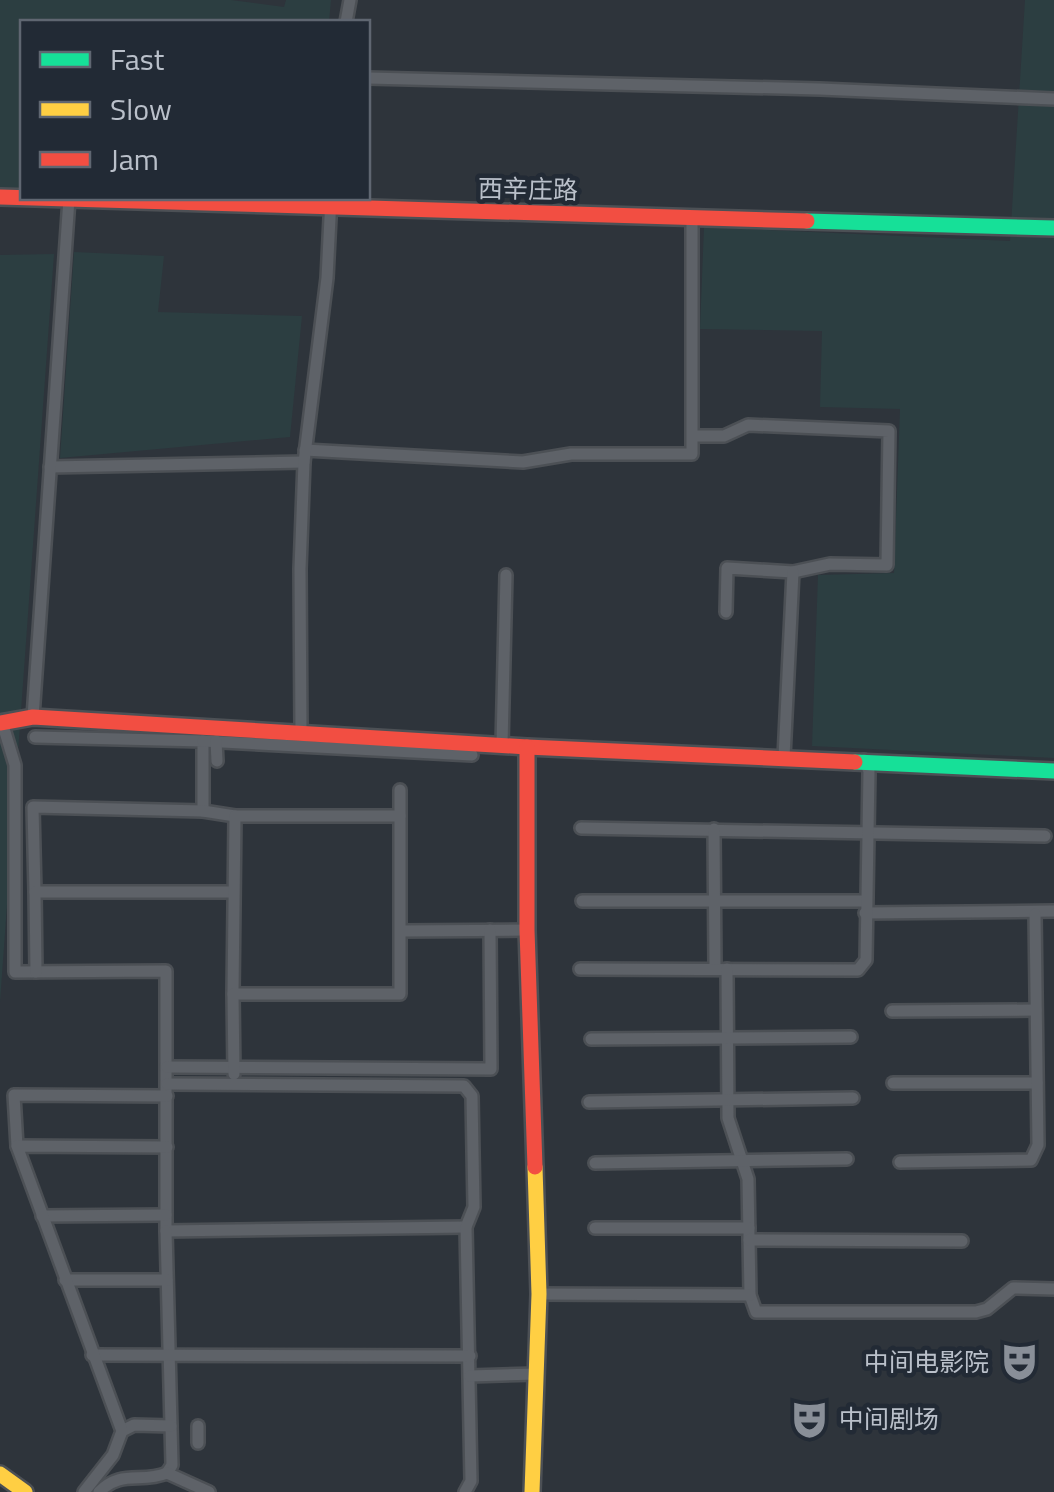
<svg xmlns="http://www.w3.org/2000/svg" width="1054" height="1492" viewBox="0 0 1054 1492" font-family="'Titillium Web','Noto Sans SC',sans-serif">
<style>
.green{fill:#2c3e41}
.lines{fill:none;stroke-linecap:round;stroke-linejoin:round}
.street-casing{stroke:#4c5055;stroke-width:16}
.fast-casing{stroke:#4c5055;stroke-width:20}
.slow-casing{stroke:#4c5055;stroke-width:20}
.jam-casing{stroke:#4c5055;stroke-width:20}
.street{stroke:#5e6268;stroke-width:11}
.fast{stroke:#16e098;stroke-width:15}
.slow{stroke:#ffcf43;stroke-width:15}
.jam{stroke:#f24e42;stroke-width:15}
.labels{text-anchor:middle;stroke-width:9;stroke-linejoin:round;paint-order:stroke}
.street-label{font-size:25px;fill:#bac0ca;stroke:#222a35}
.poi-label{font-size:25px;fill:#bac0ca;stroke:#222a35;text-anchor:end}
</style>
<rect width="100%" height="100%" fill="#2e343b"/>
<g class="green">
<polygon points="0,0 231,0 284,7 286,0 331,0 329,22 22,22 22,189 0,188"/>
<polygon points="1025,0 1054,0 1054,758 812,746 818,575 894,573 900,409 820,407 822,331 700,329 704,227 1010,241"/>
<polygon points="74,252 164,256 158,312 302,316 290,437 60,458"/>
<polygon points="54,254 0,1002 0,255"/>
</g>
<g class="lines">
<defs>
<g id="street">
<polyline points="346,22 350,0"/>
<polyline points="368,78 820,89 1054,99"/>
<polyline points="693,436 724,436 748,425 889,431 887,565 830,564 793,572 727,568 726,612"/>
<polyline points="305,450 523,462 571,454 692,454 692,218"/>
<polyline points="50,467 304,462"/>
<polyline points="33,717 69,199"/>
<polyline points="2,722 15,765 15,972 166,971 166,1231 466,1227"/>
<polyline points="301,733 300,569 304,462 327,278 331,198"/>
<polyline points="35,737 203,741 203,811"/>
<polyline points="203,741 472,755"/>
<polyline points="216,741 217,761"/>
<polyline points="502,745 506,575"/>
<polyline points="784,757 793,572"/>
<polyline points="581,828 1045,836"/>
<polyline points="714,829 715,969"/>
<polyline points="35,892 33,807 203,811 235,816"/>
<polyline points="582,901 865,901"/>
<polyline points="865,913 1054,911"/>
<polyline points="401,931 527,930"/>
<polyline points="580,969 858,970 866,960 869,771 864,760"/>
<polyline points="727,969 728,1118 748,1179 750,1295 756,1312 976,1312 987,1309 1013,1288 1054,1289"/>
<polyline points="36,972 35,892 233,892"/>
<polyline points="233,994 235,816 400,816"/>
<polyline points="892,1011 1036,1010"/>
<polyline points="591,1039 851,1037"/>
<polyline points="167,1067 491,1069 490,930"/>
<polyline points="234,1074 233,994 400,994 400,790"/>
<polyline points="893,1083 1037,1083"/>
<polyline points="167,1084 464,1086 472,1096 474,1207 466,1227 471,1481 465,1492"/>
<polyline points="589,1102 853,1098"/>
<polyline points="17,1146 14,1095 167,1096"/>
<polyline points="900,1162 1031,1160 1038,1145 1035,914"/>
<polyline points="595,1163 847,1159"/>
<polyline points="42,1216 166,1215"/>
<polyline points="595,1228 749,1228"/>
<polyline points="166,1231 172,1465 167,1473"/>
<polyline points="749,1240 962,1241"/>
<polyline points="65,1280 167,1280"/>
<polyline points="539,1294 750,1295"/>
<polyline points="92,1355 470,1356"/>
<polyline points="470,1376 537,1374"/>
<polyline points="122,1431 134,1425 171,1426"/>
<polyline points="198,1443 198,1426"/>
<polyline points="84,1492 113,1455 122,1431 17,1146 167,1147"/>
<path d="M99,1492c23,-23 42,-8 68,-19l42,19"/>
</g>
<g id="fast">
<polyline points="807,221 1054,228"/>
<polyline points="855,762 1054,771"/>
</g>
<g id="slow">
<polyline points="0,1474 25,1492"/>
<polyline points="532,1492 539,1294 535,1167"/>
</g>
<g id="jam">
<polyline points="0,197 807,221"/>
<polyline points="0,723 33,717 527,747 855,762"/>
<polyline points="527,747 527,930 535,1167"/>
</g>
</defs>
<use href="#street" class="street-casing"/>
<use href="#fast" class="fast-casing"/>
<use href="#slow" class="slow-casing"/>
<use href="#jam" class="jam-casing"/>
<use href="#street" class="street"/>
<use href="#fast" class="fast"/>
<use href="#slow" class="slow"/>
<use href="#jam" class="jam"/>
</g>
<defs>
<symbol id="theatre-bare" viewBox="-9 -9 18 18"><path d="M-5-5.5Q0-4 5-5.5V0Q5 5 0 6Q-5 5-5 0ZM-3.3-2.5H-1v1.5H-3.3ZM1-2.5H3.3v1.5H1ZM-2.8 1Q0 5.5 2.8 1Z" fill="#898f98" stroke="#222a35" stroke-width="2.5" paint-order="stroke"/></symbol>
</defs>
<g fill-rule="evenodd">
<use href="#theatre-bare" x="992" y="1334" width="55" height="55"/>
<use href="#theatre-bare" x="782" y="1392" width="55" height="55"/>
</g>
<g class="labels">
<g class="street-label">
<text transform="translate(528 189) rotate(1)" y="9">西辛庄路</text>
</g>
<g class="poi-label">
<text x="989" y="1371">中间电影院</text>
<text x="839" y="1428" text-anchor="start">中间剧场</text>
</g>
</g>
<rect x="20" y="20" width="350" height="180" fill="#222a35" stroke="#5f6671" stroke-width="2.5"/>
<rect x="40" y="52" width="50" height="15" fill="#16e098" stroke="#5f6671" stroke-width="2.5"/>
<text x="110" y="70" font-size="30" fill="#bac0ca">Fast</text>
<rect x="40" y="102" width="50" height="15" fill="#ffcf43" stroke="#5f6671" stroke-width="2.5"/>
<text x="110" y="120" font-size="30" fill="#bac0ca">Slow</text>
<rect x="40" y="152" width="50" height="15" fill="#f24e42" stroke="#5f6671" stroke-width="2.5"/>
<text x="110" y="170" font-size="30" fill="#bac0ca">Jam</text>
</svg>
